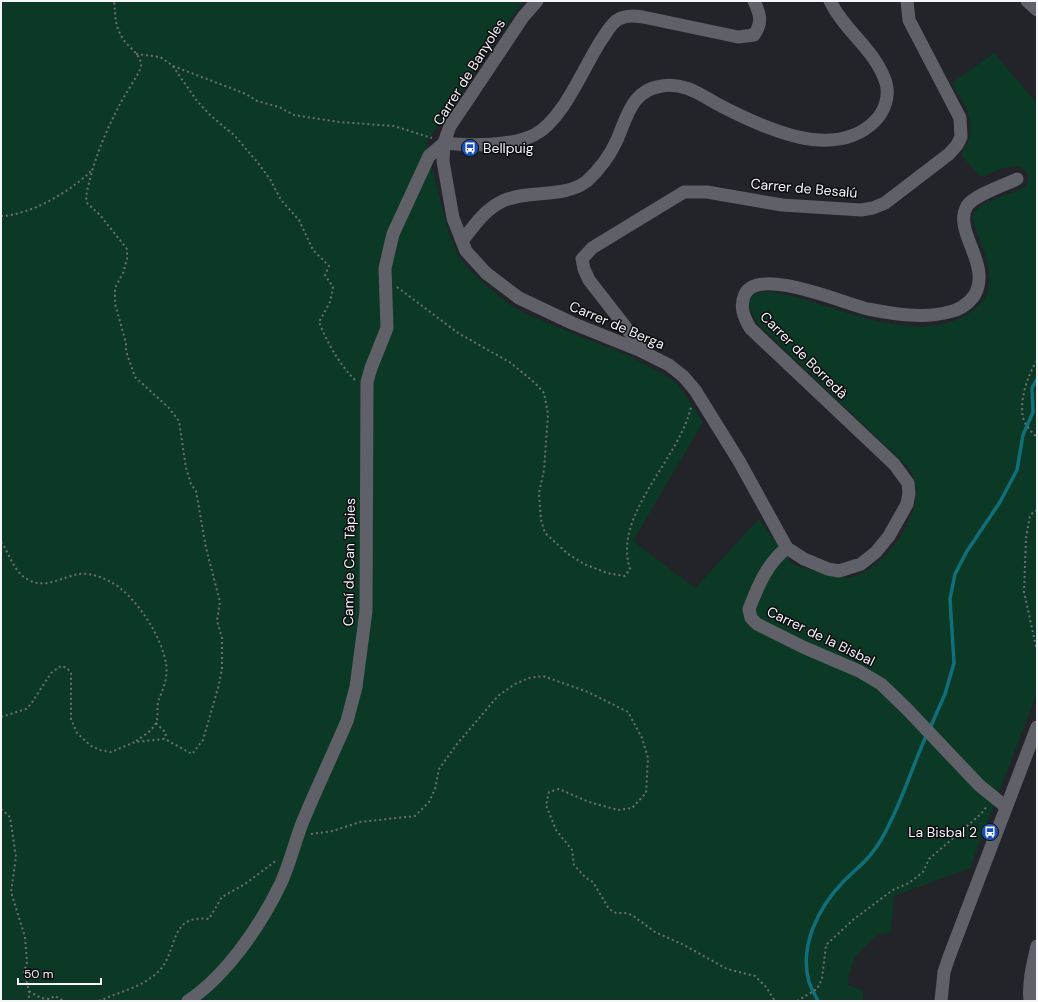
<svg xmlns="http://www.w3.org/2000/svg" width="1038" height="1002" viewBox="0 0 1038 1002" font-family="'DM Sans',sans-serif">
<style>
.green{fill:#0c3926}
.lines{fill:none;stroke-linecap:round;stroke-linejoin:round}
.stream{stroke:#116f7a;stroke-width:3.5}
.path{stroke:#6e6e75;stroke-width:2;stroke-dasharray:2 3;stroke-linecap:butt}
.street{stroke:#606069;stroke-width:13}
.labels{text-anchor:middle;stroke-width:3;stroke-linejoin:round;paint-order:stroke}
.street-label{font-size:14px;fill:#f4f4f9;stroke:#0c0c10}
.poi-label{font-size:14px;fill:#f4f4f9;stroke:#0c0c10;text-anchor:start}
</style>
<rect width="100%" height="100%" fill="#23232a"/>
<path class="green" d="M1,1h522l-97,142 23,91 8,19 12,17 37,32 20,12 105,43 32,17 15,10 25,38 -70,119 62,47 64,-69c7,9 29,41 36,46 4,2 10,3 14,4 18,6 33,13 51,5 28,-12 63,-60 55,-91 -1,-7 -5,-12 -8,-17l-147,-140c-14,-18 -18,-37 12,-34 15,3 30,6 44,11 46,14 114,41 157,7 6,-5 13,-11 15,-19 6,-23 -9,-50 -16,-73 4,-17 36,-22 51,-30 3,-2 6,-5 5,-10 -3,-23 -34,-6 -47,-1l-20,-22c19,-28 6,-47 -9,-72l42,-30 43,50v590l-67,175 -76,28 -3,36 -16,4 -21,22 -7,27 16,5v11h-862z"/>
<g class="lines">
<g class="stream">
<polyline points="930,728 945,694 954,663 950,599 955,574 967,551 1000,502 1017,470 1023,435 1033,412 1032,388 1037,379"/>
<path d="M818,1001c-3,-6 -7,-13 -9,-19 -10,-36 9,-74 34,-100 16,-16 26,-22 38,-42 20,-34 30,-71 46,-106"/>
</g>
<g class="path">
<path d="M136,54l24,3 12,8 25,36 14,15 24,20 23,27 12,16 11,21 18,20 14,30 16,16 -4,9 8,12 -3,15 -11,20c8,20 20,42 36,58"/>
<polyline points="173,66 246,94 257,101 279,107 294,115 339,122 394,126 432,138"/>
<path d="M1,216c29,-1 69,-24 90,-45"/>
<path d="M397,287l61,46 53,30 24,20 9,10 4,21 -4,56 -5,23 2,27 4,13 23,21 16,10 23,9 18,3 5,-7c-18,-54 49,-109 61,-162"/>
<path d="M1037,361c-10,14 -20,46 -12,62 3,5 8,11 12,14"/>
<polyline points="1037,510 1030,515 1026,538 1024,592 1037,651"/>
<path d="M1,542c9,12 12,29 26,37 17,11 35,-2 52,-5 11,-1 20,2 30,7 25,12 53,55 57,83 2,12 -2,24 -7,35 -3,7 0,17 -3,24 -4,8 -13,13 -20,18"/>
<path d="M1,717l25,-8 5,-5 20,-31 10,-7 6,2 4,5v46l6,14 14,13 9,4 11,2 24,-10 30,-3 27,15 11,-14 15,-52 4,-19v-31l-5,-17 3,-19 -14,-54 -10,-57 -5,-7 -5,-16 -7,-47 -10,-13 -34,-31 -9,-26v-8l-11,-39v-16l8,-15 4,-14v-10l-27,-34 -13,-12 -1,-6c6,-33 18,-62 33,-91 4,-9 21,-33 22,-40 1,-11 -13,-19 -18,-27 -9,-15 -7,-22 -9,-38"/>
<polyline points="156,723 166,733 165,739"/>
<polyline points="1,809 10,817 16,857 11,892 25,937 27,962 24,972 29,991 29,1001"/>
<polyline points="311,834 333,831 360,822 415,816 429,802 435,789 439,769 457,744 498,696 515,684 529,678 543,676 588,692 628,712 642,738 648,758 646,793 632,808 618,810 589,802 559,789 549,792 546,805 556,830 572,850 574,865 586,878 593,882 609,909 616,913 625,913 632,915 655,932 684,945 727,969 755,976 766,987 775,1001"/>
<polyline points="29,991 41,998 49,999 55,996 64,1001"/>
<path d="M99,1001c20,-9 44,-14 60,-30 20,-21 9,-57 50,-52l13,-22 23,-13 32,-24"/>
<polyline points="797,1001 817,989 822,979 826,945 854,919 893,890 909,883 923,872 929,859 981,814 987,806"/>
</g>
<g class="street">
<path d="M537,1l-14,16 -58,87 -15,22 -6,17 -1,18 10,57 13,33 20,22 33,25 53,25 67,27 30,15 14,11 12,14 44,71 48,87 17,11 24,10 11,2 22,-7 15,-12 13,-16 18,-32 2,-11 -1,-10 -14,-19 -144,-136c-6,-11 -11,-21 -5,-34 14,-28 100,10 123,15 26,5 55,10 81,3 10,-2 19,-8 25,-16 19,-31 -22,-65 -7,-90 7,-11 38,-21 50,-27"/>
<polyline points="1027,1 1037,10"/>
<path d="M444,143c24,3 69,3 90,-8 29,-14 50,-69 68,-96 5,-7 9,-16 17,-20 8,-4 16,-3 24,-2l95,20 16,-2c9,-13 6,-21 0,-34"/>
<path d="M462,241c12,-15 23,-32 41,-40 26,-12 61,-2 84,-20 12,-11 22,-24 29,-39 11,-24 15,-52 46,-56 23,-4 40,10 59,20 43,22 113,56 154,15 9,-9 15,-24 11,-38 -10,-33 -41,-51 -56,-82"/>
<polyline points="645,352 589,280 584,269 582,259 592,248 684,192 707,192 782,205 861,210 873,208 885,203 949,154 957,145 961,137 960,118 909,20 907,1"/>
<path d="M787,548c-20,15 -29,38 -38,61l2,9 6,6 46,23 56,24 22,13 25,24 73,77 27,22"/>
<path d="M188,1001c38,-25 73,-76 93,-118 9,-20 14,-42 22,-62 14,-34 30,-67 44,-100l9,-34 10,-76 1,-229 4,-14 16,-40 -2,-60 8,-34 36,-78 15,-13"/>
<polyline points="941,1001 944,972 949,957 1037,727"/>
<path d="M1030,1001c-2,-19 3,-37 7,-55"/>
</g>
</g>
<defs>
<symbol id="bus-disc" viewBox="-11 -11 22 22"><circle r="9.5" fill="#1a4fb4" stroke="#0c0c10"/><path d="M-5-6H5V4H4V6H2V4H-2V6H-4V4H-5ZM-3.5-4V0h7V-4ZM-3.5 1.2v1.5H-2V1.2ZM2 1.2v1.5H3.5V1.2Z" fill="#fff"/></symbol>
</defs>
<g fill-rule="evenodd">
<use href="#bus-disc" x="460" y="138" width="20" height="20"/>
<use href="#bus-disc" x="980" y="822" width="20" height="20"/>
</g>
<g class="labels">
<g class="street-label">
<text transform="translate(469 72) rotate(-58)" y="5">Carrer de Banyoles</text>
<text transform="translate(804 188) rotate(5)" y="5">Carrer de Besalú</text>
<text transform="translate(617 325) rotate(23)" y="5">Carrer de Berga</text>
<text transform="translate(804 355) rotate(45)" y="5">Carrer de Borredà</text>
<text transform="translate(349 562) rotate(-89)" y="5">Camí de Can Tàpies</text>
<text transform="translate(821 636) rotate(26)" y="5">Carrer de la Bisbal</text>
</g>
<g class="poi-label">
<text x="483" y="153">Bellpuig</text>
<text x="977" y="837" text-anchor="end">La Bisbal 2</text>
</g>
</g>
<rect width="1038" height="1002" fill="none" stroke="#f4f4f9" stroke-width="4"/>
<path d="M18 978v6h83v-6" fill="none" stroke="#f4f4f9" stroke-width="2"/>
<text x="24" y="978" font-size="12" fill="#f4f4f9" stroke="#0c0c10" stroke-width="3" paint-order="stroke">50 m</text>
</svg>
